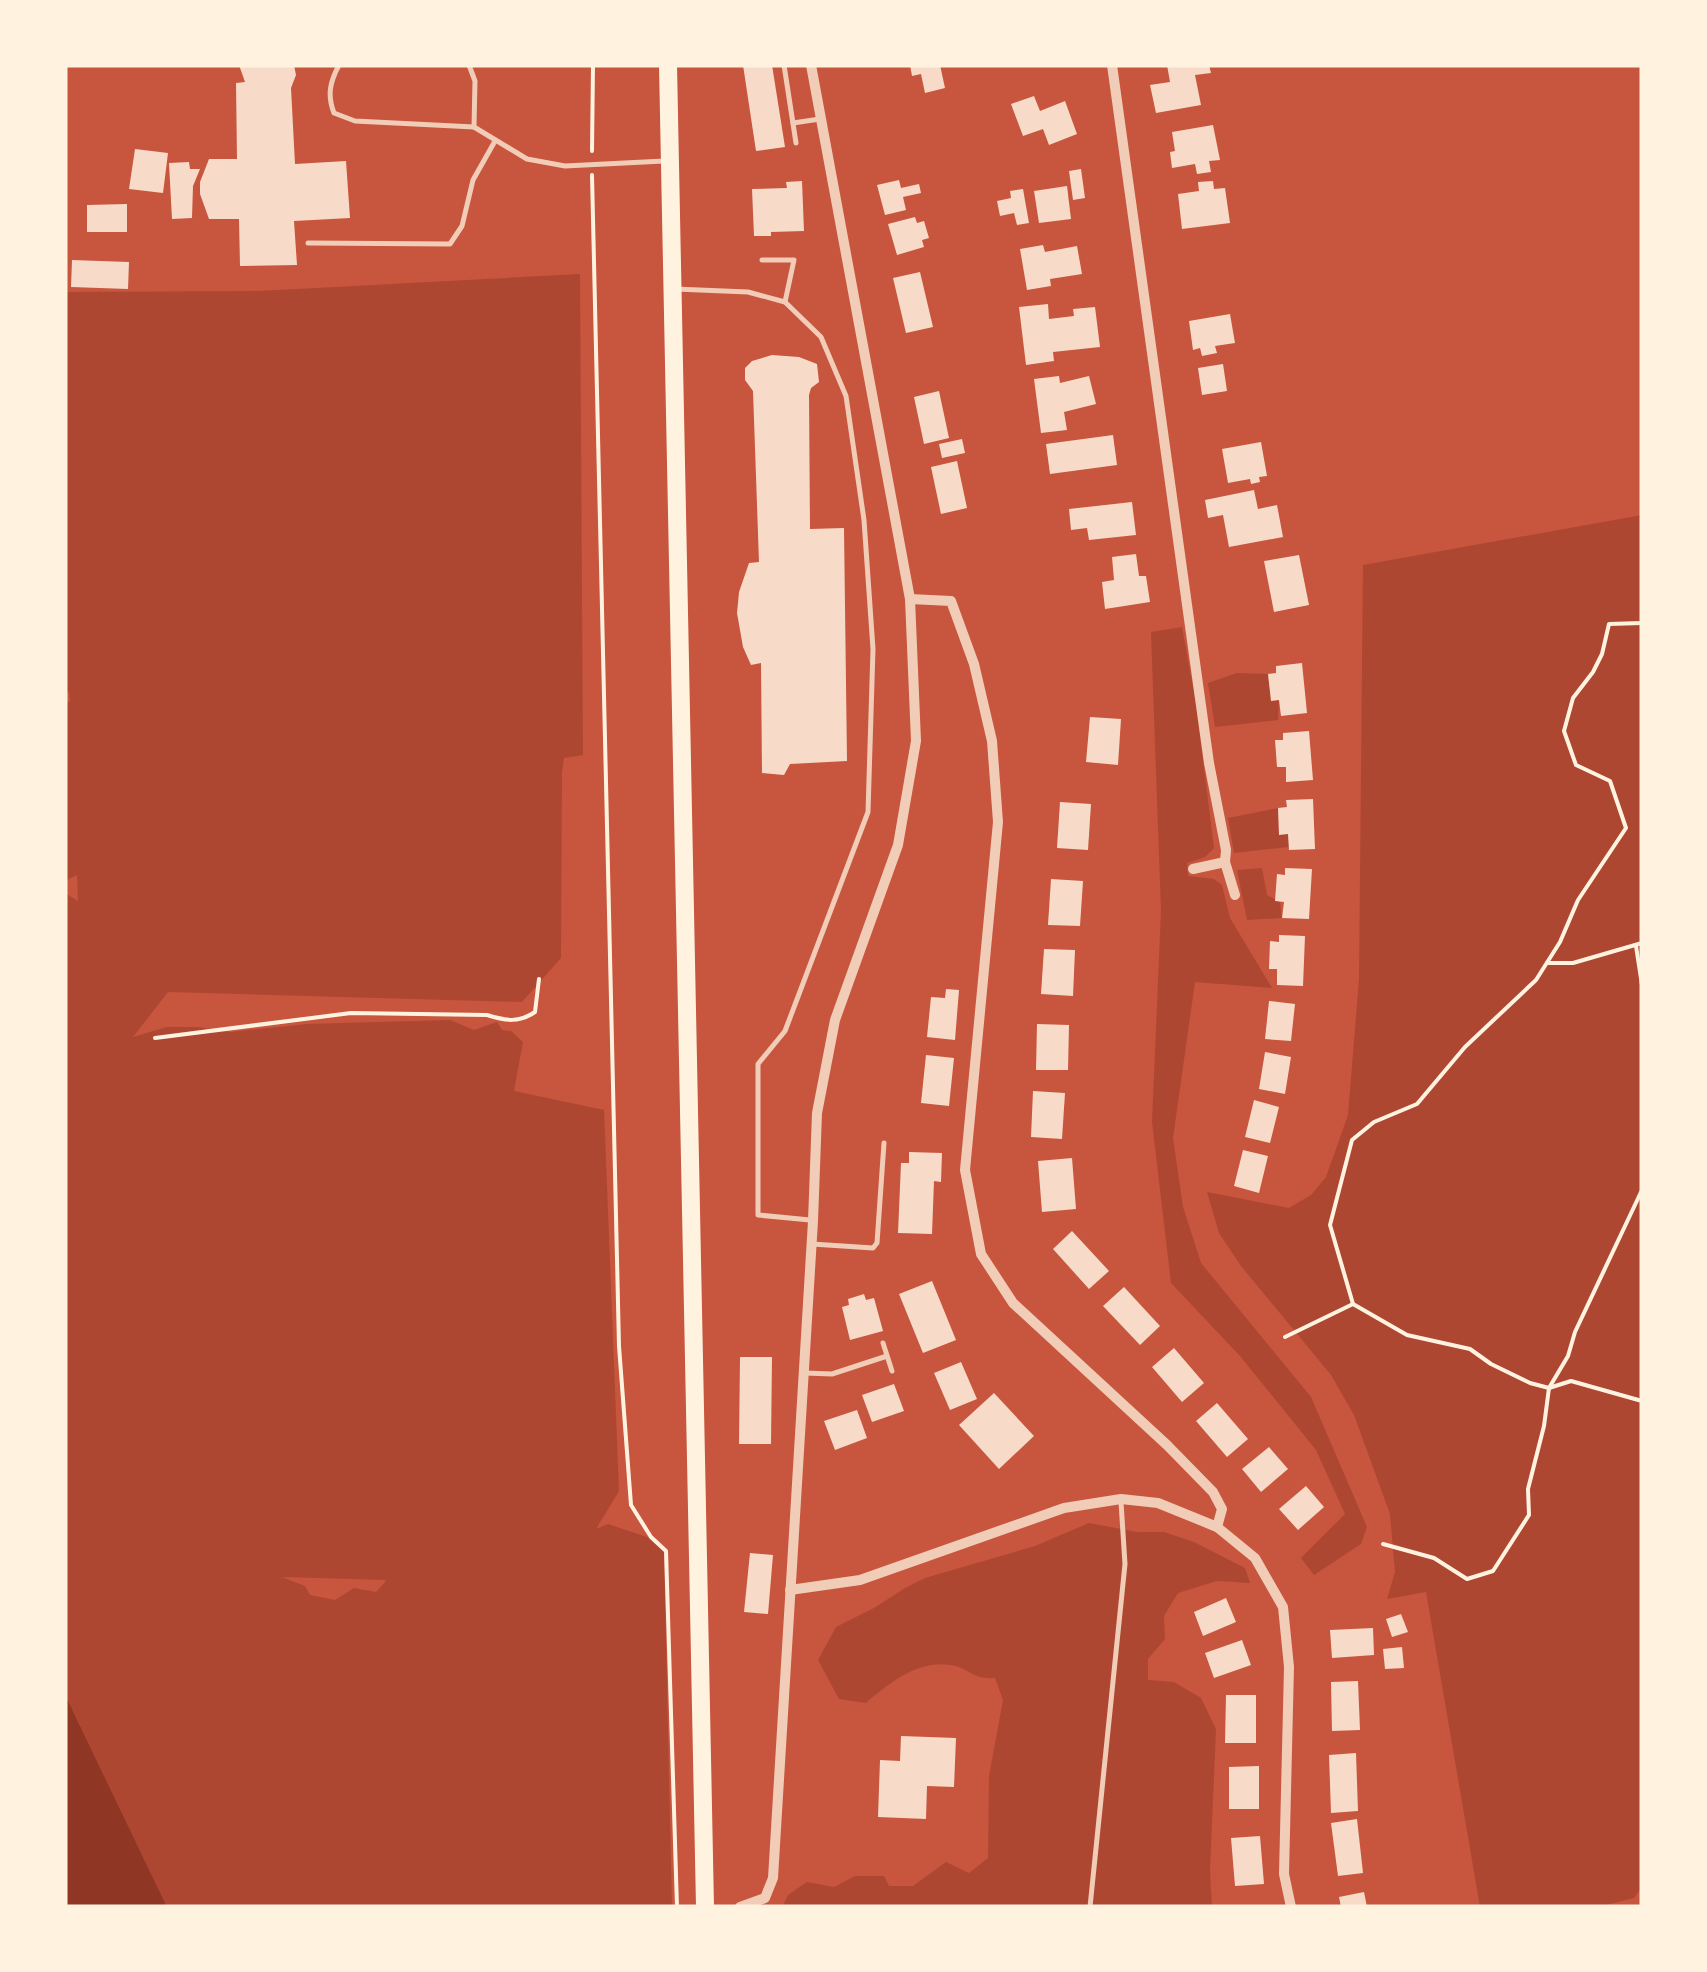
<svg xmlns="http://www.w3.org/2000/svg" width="1707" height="1972" viewBox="0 0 1707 1972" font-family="Raleway,sans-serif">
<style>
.green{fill:#ae4732;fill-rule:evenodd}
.water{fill:#8f3625}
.building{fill:#f7dbc8}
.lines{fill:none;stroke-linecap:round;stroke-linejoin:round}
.path{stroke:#fff3e0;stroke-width:4}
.service{stroke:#f1ccb7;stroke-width:5}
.minor{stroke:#f1ccb7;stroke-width:10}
.trunk{stroke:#fff3e0;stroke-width:18}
</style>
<rect width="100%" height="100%" fill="#c8553d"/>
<g class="green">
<path d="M580,274l3,481 -19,3 -2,14 -1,186 -39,44 -354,-10 -35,45 34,-10h31l32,5 77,-8 143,-4 24,10 23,-8 5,8 9,1 12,11 -9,49 90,19 15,381 -23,38 12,-5 39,13 17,15 8,355h-505l-102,-213v-801l13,8 -1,-26 -12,6v-180l5,1 -1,-11 -4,7v-406l194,-1zM282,1577l103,3 1,1 -10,11 -22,-4 -19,12 -25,-5 -5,-9z"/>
<polygon points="1642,515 1642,1887 1634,1898 1598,1907 1480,1907 1426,1592 1387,1599 1395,1572 1390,1514 1354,1415 1331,1375 1241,1266 1219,1233 1207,1192 1289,1208 1311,1195 1326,1177 1348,1115 1359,979 1363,565"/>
<polygon points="1182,627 1196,704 1214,848 1205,857 1187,863 1188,876 1214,879 1222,885 1230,918 1272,988 1195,982 1173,1138 1183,1207 1201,1263 1311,1397 1367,1527 1361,1544 1314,1575 1301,1558 1345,1514 1316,1450 1240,1356 1171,1283 1152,1122 1161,911 1151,632"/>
<polygon points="1237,673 1268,674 1271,700 1279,700 1278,720 1215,727 1208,683"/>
<polygon points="1278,808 1279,834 1288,834 1289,847 1234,853 1228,818"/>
<polygon points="1262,868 1267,895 1280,902 1282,918 1247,920 1237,870"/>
<path d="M1089,1523l48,9h27l30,10 51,26 5,15 -33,-2 -39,12 -14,23 1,23 -17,20v21l26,2 27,16 15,31 -6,142 2,36h-430l6,-12 19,-13 27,5 21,-11h29l5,10h24l33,-24 23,11 19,-15 1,-82 14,-76 -8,-22c-22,2 -27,-11 -45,-13 -32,-5 -61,18 -84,38l-27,-4 -21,-39 18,-33 38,-19 31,-20 20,-10 110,-32z"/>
</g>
<polygon class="water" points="65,1694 72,1709 167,1907 65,1907"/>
<g class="building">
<polygon points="239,65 294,65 296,75 291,88 295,164 346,161 350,218 294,221 297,265 240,266 239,219 209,219 200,194 200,182 209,159 237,159 236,83 245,82"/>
<polygon points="743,65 772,65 785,147 756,151"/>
<polygon points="910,65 940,65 945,88 925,93 921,74 912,76"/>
<polygon points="1167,65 1209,65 1211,73 1195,75 1201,105 1156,113 1150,85 1170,82"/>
<polygon points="1034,96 1040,111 1065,101 1077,134 1049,145 1043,129 1023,136 1011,104"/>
<polygon points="1213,125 1220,160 1209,161 1211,172 1197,174 1195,164 1172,168 1170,152 1175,151 1172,132"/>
<polygon points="135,149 168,153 163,193 129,189"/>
<polygon points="189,162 190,169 200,169 193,186 192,218 172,219 169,163"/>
<polygon points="1081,169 1085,198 1073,200 1069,171"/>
<polygon points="899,180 901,188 919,184 921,193 903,197 906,210 885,215 877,185"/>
<polygon points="802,181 804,231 771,232 771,236 754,236 752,189 787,188 786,182"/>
<polygon points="1213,181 1214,189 1225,188 1230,223 1182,229 1178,194 1199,191 1198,182"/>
<polygon points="1067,186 1071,219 1039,223 1034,191"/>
<polygon points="1023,189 1029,223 1017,225 1014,213 1000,216 997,201 1011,198 1010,191"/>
<polygon points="127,204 127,232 87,232 87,205"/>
<polygon points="915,217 917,223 924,221 929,238 922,240 924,247 897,255 888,224"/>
<polygon points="1043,245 1045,252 1077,246 1082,274 1050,279 1051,286 1027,290 1020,249"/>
<polygon points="72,260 129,262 128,289 71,287"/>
<polygon points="920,272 933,327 906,333 893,278"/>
<polygon points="1048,304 1049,319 1074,316 1073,309 1095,307 1100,347 1053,352 1054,361 1026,365 1019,307"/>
<polygon points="1230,314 1235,343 1215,346 1217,353 1202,356 1200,348 1193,350 1189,321"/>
<polygon points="772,355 799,357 817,364 819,382 811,388 809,395 810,529 844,528 847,761 790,764 784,775 762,773 761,663 751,665 743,647 737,613 739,592 749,563 759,562 753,391 745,380 745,368 752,361"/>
<polygon points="1223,364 1227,391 1202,395 1198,368"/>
<polygon points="1059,376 1060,383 1089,376 1096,404 1064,412 1067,430 1041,433 1034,379"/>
<polygon points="939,391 949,438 924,444 914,397"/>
<polygon points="1113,435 1117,465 1050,474 1046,444"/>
<polygon points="962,439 965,453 942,458 939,444"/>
<polygon points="1261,442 1267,476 1259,477 1260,482 1251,484 1250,479 1228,483 1222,449"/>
<polygon points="957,461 967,508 941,514 931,467"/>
<polygon points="1254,490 1258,509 1277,505 1283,537 1229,547 1223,515 1208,518 1205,500"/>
<polygon points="1132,502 1136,535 1089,540 1087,528 1071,530 1069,509"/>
<polygon points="1136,554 1139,576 1146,576 1150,602 1105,609 1102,582 1114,580 1112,557"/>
<polygon points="1299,555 1309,605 1274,612 1264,561"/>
<polygon points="1302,663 1307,713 1281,716 1279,700 1271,701 1268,674 1276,673 1276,666"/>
<polygon points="1090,717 1121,719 1118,765 1086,762"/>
<polygon points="1309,731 1313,780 1286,782 1286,767 1277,767 1275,740 1283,740 1283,733"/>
<polygon points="1313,799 1315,849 1289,850 1288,834 1279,835 1278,808 1287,807 1286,800"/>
<polygon points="1060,802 1091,804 1088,850 1057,848"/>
<polygon points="1285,868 1312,869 1309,919 1282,918 1284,902 1275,901 1277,874 1285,875"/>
<polygon points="1051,879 1083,881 1080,926 1048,925"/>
<polygon points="1279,935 1305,936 1303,986 1277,985 1277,969 1269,969 1270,941 1279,942"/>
<polygon points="1044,949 1075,950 1073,996 1041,994"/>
<polygon points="946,989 959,990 955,1040 927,1037 931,997 945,998"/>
<polygon points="1269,1001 1295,1004 1291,1041 1265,1039"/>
<polygon points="1037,1024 1069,1025 1068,1070 1036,1070"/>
<polygon points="1265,1052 1291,1057 1285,1094 1259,1089"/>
<polygon points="926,1055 954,1058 949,1106 921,1103"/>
<polygon points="1033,1091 1065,1093 1062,1139 1031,1137"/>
<polygon points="1254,1100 1279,1107 1270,1143 1245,1137"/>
<polygon points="1243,1150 1268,1156 1259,1193 1234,1186"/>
<polygon points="909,1152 942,1153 941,1182 934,1181 932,1234 898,1233 901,1163 909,1163"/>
<polygon points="1072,1158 1076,1209 1042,1212 1038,1161"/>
<polygon points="1072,1231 1109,1271 1089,1289 1053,1249"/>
<polygon points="932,1281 956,1340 923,1353 899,1294"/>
<polygon points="1124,1287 1160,1326 1140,1345 1103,1306"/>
<polygon points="864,1294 866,1300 874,1298 883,1331 850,1340 842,1307 849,1305 848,1299"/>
<polygon points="1174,1348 1204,1383 1182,1402 1152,1367"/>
<polygon points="740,1357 772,1357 771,1444 739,1444"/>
<polygon points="961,1362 977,1399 950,1410 934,1373"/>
<polygon points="894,1384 904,1411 872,1422 862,1395"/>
<polygon points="994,1393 1034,1436 999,1469 959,1425"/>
<polygon points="1217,1403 1248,1439 1227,1457 1196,1421"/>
<polygon points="857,1410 867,1438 835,1450 824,1421"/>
<polygon points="1269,1447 1288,1469 1261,1492 1242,1469"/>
<polygon points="1306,1486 1324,1507 1298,1530 1279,1509"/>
<polygon points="750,1553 773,1555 768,1614 744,1612"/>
<polygon points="1226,1598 1236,1622 1203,1636 1194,1612"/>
<polygon points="1401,1614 1408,1632 1392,1637 1386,1619"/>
<polygon points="1373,1628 1374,1655 1332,1658 1330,1630"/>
<polygon points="1242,1640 1251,1665 1214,1678 1205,1653"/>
<polygon points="1402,1647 1404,1668 1385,1669 1383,1649"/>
<polygon points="1358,1681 1360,1730 1332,1731 1331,1682"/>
<polygon points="1226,1695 1256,1695 1256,1743 1225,1743"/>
<polygon points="901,1736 956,1738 954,1787 927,1786 926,1819 878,1817 880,1760 900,1761"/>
<polygon points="1356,1753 1358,1811 1331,1813 1329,1755"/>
<polygon points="1259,1766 1259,1809 1229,1809 1229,1767"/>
<polygon points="1357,1819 1363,1873 1338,1876 1331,1823"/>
<polygon points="1260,1836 1264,1884 1235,1886 1231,1838"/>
<polygon points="1364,1892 1367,1907 1341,1907 1339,1897"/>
</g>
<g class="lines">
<g class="path">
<polyline points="592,151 593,65"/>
<polyline points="592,175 619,1346 631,1505 651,1537 666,1551 677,1907"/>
<polyline points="1642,623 1609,624 1602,654 1593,672 1573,698 1564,731 1576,765 1610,781 1626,828 1578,900 1560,942 1536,980 1465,1047 1417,1104 1374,1122 1352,1140 1330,1225 1353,1304 1407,1335 1470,1349 1491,1364 1530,1383 1549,1388 1571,1381 1642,1401"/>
<polyline points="1636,946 1642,985"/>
<polyline points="1547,963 1573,963 1642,943"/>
<path d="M155,1038l196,-25 136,2c19,6 32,8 48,-3l4,-33"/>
<polyline points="1285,1337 1353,1304"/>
<polyline points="1383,1544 1434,1558 1467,1579 1493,1571 1529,1515 1528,1489 1544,1426 1549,1388 1568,1356 1575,1332 1642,1190"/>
</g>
<g class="service">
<path d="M339,65c-9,17 -12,30 -5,48l21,8 119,6 53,32 38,7 99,-5"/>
<polyline points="469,65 475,81 474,127"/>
<polyline points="784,65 796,143"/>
<polyline points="793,123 820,119"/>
<polyline points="308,243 450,244 462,226 473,180 495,141"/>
<polyline points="762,260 794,260 785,302"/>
<polyline points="675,289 748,292 785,302 821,337 846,396 864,520 873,649 868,812 785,1031 758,1064 758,1215 810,1220"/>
<polyline points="812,1244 873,1248 877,1243 884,1143"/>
<polyline points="883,1343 892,1371"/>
<polyline points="805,1373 832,1374 887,1356"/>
<polyline points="1090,1907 1125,1564 1121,1502"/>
</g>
<g class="minor">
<polyline points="1112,65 1209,763 1226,850 1225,862 1235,895"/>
<polyline points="910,599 951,601 974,664 992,741 998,822 965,1170 981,1254 1013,1303 1167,1445 1213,1492 1222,1509 1217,1527"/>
<polyline points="1193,869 1225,862"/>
<polyline points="790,1590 860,1580 1064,1508 1121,1499 1158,1503 1217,1527 1255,1558 1283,1607 1289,1667 1284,1874 1291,1907"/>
<polyline points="740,1907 765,1898 773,1878 813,1221 817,1113 835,1020 898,845 916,741 910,599 811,65"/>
</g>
<polyline class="trunk" points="668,65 705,1907"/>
</g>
<rect width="1707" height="1972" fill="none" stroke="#fff3e0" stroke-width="135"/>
</svg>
